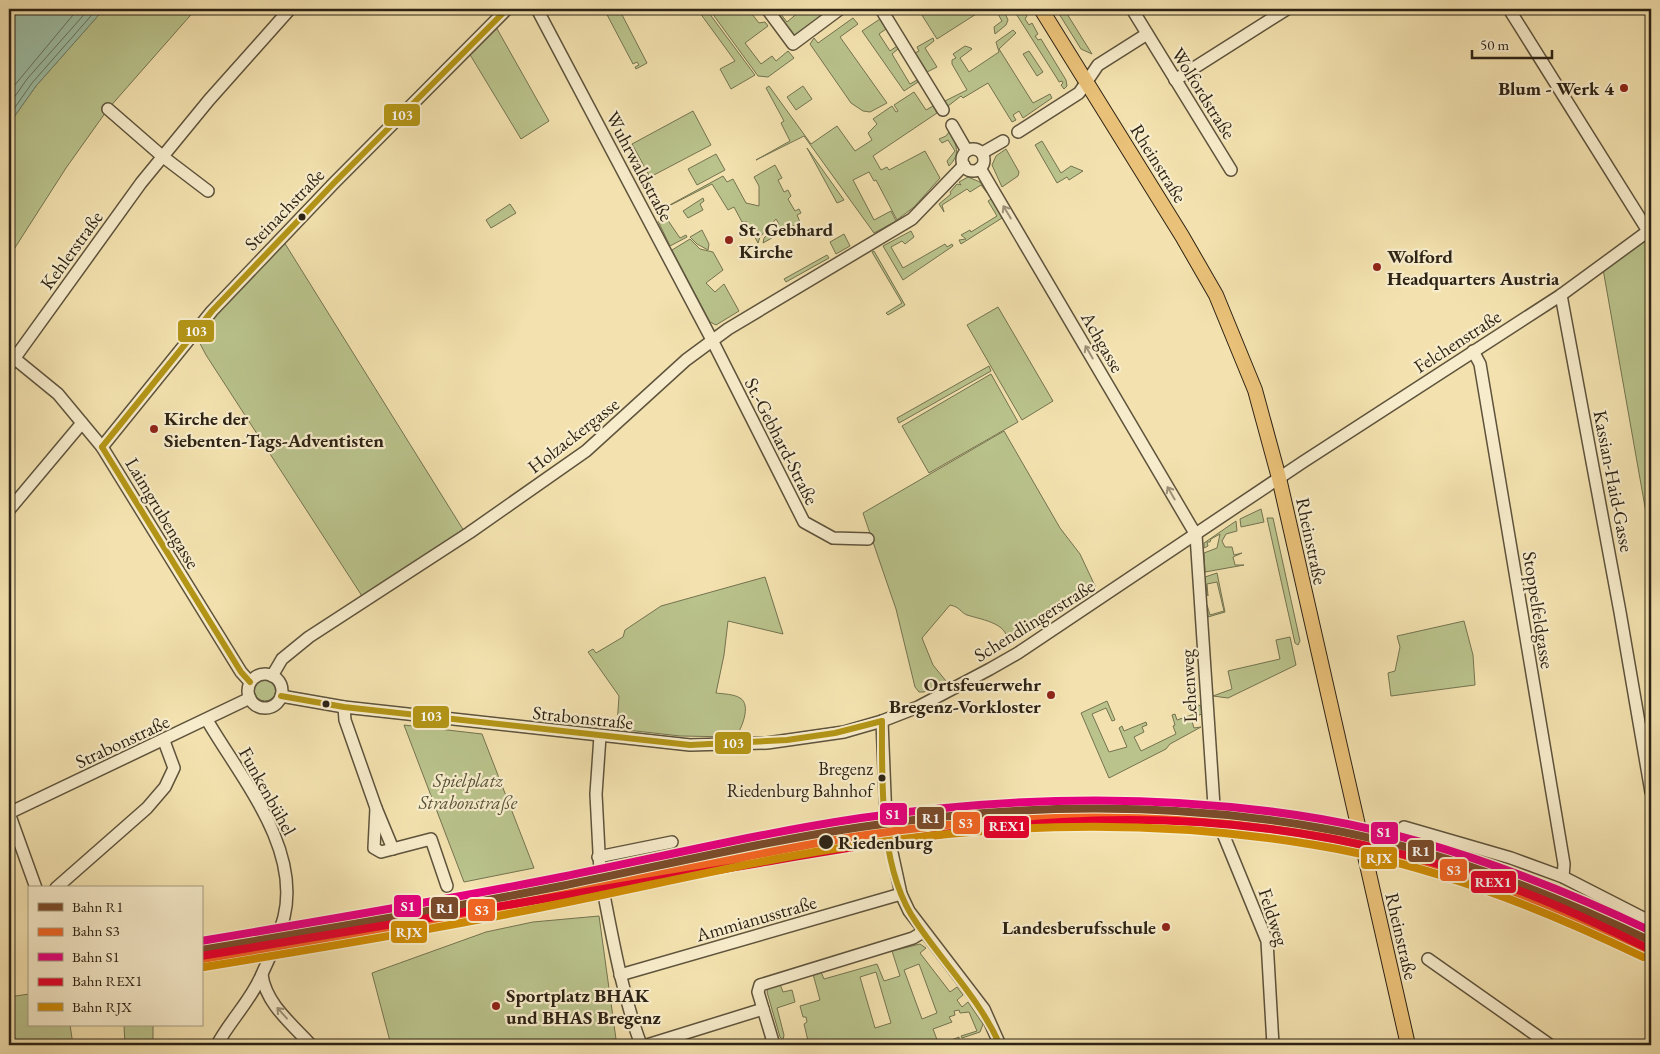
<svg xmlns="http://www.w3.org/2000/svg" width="1660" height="1054" viewBox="0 0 1660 1054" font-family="'EB Garamond',serif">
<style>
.green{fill:#bac38c;stroke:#747350;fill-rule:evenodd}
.water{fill:#9dbfa6;stroke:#70816c}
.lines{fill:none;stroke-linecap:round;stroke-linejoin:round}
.shore{stroke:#65715e;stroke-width:1}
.minor-tunnel{stroke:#cbbc90;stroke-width:11;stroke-dasharray:11 5.5;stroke-linecap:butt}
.minor-casing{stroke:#5e533c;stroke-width:14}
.major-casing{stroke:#2d2315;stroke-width:16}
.minor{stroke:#f7eccb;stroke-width:11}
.major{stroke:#eac178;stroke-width:14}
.bus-1-casing{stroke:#f7eccb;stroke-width:10}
.bus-1{stroke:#b39517;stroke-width:6}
.rail-1-casing{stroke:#f7eccb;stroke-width:11}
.rail-2-casing{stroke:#f7eccb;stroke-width:11}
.rail-3-casing{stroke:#f7eccb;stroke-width:11}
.rail-4-casing{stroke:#f7eccb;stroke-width:11}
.rail-5-casing{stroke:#f7eccb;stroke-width:11}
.rail-1{stroke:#7a4b2a;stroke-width:8}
.rail-2{stroke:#f26522;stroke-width:8}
.rail-3{stroke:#e5007d;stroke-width:8}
.rail-4{stroke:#e4002b;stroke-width:8}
.rail-5{stroke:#cf8c04;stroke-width:8}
.oneway{stroke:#9c9279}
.poi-dot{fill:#8f2418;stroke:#f7eccb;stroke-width:2}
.bus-dot{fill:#2d2315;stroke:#f7eccb;stroke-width:2}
.labels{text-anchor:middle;stroke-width:4.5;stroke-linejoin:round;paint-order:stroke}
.bus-label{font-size:18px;fill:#2d2315;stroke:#f7eccb;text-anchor:end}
.poi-label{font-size:19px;font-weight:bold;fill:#2d2315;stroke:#f7eccb;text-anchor:start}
.street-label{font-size:19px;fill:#2d2315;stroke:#f7eccb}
.park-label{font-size:19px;font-style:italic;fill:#575339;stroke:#f7eccb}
.stop-label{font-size:19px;font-weight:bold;fill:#2d2315;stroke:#f7eccb;text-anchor:start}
.line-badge{stroke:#f7eccb;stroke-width:2}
.badge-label{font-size:14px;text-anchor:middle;font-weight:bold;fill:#fff}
</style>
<rect width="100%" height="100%" fill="#f3e2af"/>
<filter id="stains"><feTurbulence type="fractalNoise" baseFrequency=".004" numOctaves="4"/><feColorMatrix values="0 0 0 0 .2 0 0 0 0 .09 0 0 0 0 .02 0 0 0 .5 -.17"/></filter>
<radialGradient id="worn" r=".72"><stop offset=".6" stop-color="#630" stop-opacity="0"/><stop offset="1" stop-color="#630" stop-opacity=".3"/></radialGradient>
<g class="green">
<polygon points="104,9 196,9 108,109 66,168 9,257 9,124 36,86"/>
<polygon points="604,9 619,9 647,63 636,69 635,67 639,65 637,62 633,64"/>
<polygon points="697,9 706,9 755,75 731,89 720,69 735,61"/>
<polygon points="709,9 719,9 722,12 726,9 737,9 740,12 748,9 759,23 765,22 768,26 745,43 761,64 772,56 776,61 788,51 794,58 768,77 758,76"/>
<polygon points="773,9 777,9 787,22 800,11 798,9 820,9 822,11 833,9 795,38"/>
<polygon points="926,9 984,9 937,39 920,12"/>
<polygon points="995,9 1003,9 1008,20 1006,25 995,34 994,27 1002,21"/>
<polygon points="1013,9 1022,9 1027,16 1025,19 1029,25 1032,23 1038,34 1035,36 1038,40 1041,39 1066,80 1067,86 1064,89 1061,85 1063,83 1062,81 1059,82 1058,80"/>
<polygon points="1056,9 1064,9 1092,54 1081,49"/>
<polygon points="853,18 858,24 840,37 887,103 870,112 863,111 851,103 810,44 814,38 818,43"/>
<polygon points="880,19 886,29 879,34 890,51 897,46 898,49 892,54 910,84 917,80 918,82 904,91 862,31"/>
<polygon points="496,27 549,121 521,139 469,53"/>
<polygon points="1013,30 1016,33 999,49 1033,103 1050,94 1052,98 1023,118 1019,111 1013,115 1016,120 1012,122 988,83 963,98 961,96 948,106 945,101 967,90 952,64 952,60 956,58 953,54 965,46 971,48 972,49 960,58 969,72 999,52 996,42"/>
<polygon points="933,38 934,41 925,48 937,67 927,72 915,53 919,51 917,47"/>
<polygon points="1029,51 1043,72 1037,76 1023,54"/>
<polygon points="769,86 811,144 837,126 855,151 872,140 868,133 877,124 873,119 892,106 896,112 898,111 894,105 914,92 926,110 933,106 937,113 873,156 881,170 887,167 889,170 925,151 940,178 914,207 897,220 876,180 874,181 869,172 853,180 874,220 891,211 896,221 874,233 804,136 756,160 790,141 781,123 784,121 766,88"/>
<polygon points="803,86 812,99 796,110 787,97"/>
<polygon points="693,111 711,145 650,177 632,144"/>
<path d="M949,132c8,13 12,22 0,34l-2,-5 8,-10 -7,-11 -6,3 -3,-4 7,-3z"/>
<polygon points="1042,141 1061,173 1071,166 1083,171 1069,180 1067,177 1057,183 1035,145"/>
<polygon points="807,148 844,200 837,203"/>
<polygon points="1006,149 1019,172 1018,176 1002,187 992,165 996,156"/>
<polygon points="716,154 725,170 697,185 688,169"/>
<polygon points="775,165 782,178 778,180 784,192 788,190 791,196 788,199 795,211 799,209 801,213 797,215 800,222 763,243 764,238 779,224 776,219 760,237 758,243 747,222 742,222 734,207 728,210 712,184 655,213 723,176 727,182 733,179 746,203 759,206 759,186 754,177"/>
<polygon points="968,177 980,182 991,198 981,185 970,192 967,189 942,205 944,212 939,204 951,194 950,192 957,184 961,185 959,182"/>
<polygon points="703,198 704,201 700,204 703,210 688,218 683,211"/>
<polygon points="991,199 1002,218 961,244 959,240 966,239 961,235 970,230 971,232 997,216 988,201"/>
<polygon points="510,204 516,213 491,228 486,220"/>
<polygon points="665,216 680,238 686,235 687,237 670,246 658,221"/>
<polygon points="702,230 709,244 708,250 697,244 690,237"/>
<polygon points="911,231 914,237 905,244 902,241 891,247 903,268 945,244 947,247 952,244 953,246 903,280 883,246"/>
<polygon points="844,234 850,246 836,254 830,242"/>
<polygon points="1651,235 1651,541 1603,269"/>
<polygon points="690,239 700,249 713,252 723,270 706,283 715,292 724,284 739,311 716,325 710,322 672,250"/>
<polygon points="284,242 464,531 362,596 206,355 197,338 216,314"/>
<polygon points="874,251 905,305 888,315 886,313 902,303 872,252"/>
<polygon points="827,255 829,258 786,282 784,279"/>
<polygon points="998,307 1053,401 1022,420 967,325"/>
<polygon points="989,366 991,371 899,423 897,418"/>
<polygon points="991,374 1018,422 929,473 902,426"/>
<path d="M1004,431l56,97 20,26 16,34 -90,58c7,-22 -23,-26 -39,-31 -7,-3 -7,-8 -17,-10l-28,33 11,27 13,16 -22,11h-5l-4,-5 -19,-78 -33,-96z"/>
<polygon points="1261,509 1264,522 1241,527 1240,519"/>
<polygon points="1267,518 1273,518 1300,641 1298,645 1295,643"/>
<polygon points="1236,521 1237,531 1226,534 1222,541 1225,547 1232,547 1234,555 1242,553 1233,557 1235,565 1244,565 1205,572 1204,553 1217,548 1220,534 1211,539 1210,542 1207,542 1208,546 1204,548 1204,543"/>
<polygon points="1217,573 1225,612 1208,617 1207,605 1210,615 1224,611 1217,582 1207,584 1208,596 1207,594 1205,577"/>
<path d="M765,577l18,57 -55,-13 -4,34 -8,38c7,1 18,1 24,5 12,7 1,31 -4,39l-56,-1 -62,-7 -1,-4 2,-29 -31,-44 5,-3 3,4 27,-16 2,-7 36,-24z"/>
<polygon points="1464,621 1473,655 1475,685 1391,696 1388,673 1395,671 1400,647 1397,636"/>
<polygon points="1290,637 1296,665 1228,698 1213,696 1232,689 1228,671 1280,659 1276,640"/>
<circle cx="265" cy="690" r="11"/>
<polygon points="1107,701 1115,720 1112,721 1106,708 1092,714 1109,752 1127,747 1119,728 1122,726 1124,731 1146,722 1147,725 1142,727 1144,732 1134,737 1141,751 1176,734 1173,726 1175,725 1172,715 1175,714 1177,720 1197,713 1198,705 1195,704 1201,706 1202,714 1191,718 1194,728 1201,727 1170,744 1166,749 1109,778 1081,713"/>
<polygon points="404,725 482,734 534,868 464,882"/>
<polygon points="599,916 616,1039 568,1045 391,1045 372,973 486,932 533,922"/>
<path d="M920,944l6,4 -6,5 30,39 7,-5 6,8 -6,5 5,7 6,-5 15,22 -3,8 -18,6 -1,-2 16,-5 -8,-19 -9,1 -1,-3 -5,1 1,4 -6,2 3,5 -19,7 6,16 20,-8v2l-8,3v3h-142l-5,-21 3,-2 -1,-5h-3l-3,-11 20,-6 -7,-26 8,-2 3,7 53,-15 7,17 16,-5 -8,-25zM919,964l18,49 -15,6 -18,-49zM876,972l15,51 -16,5 -15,-51z"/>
<polygon points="780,984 783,992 792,990 795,1002 777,1008 784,1035 783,1040 780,1037 767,992 768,988"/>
<polygon points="29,994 29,1025 70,1025 73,1045 9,1045 9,997"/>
<polygon points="124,1025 153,1025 153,1045 125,1045"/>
</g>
<polygon class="water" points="9,9 104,9 36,86 9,124"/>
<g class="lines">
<g class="shore">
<polyline points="9,92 78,9"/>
<polyline points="9,105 27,79 89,9"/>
<polyline points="9,116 32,83 97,9"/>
</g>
<g class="minor-tunnel">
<polyline points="886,820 891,848"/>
<polyline points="600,872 604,895"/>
</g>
<defs>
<g id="minor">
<polyline points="537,9 712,340 804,522 833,538 868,539"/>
<polyline points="767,9 793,44 840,9"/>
<polyline points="881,9 943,110"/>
<polyline points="1132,9 1231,170"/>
<polyline points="1509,9 1648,231"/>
<polyline points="1175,80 1287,9"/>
<polyline points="108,109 162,156 208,191"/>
<polyline points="952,125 967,151"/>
<polyline points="1018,132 1079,93 1098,65 1147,34"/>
<circle cx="973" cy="160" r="11"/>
<polyline points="982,153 1003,141"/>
<polyline points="980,168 1196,535 1214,806 1219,824 1267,941 1273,1045"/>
<polyline points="1561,295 1620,612 1651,792"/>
<polyline points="1473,351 1480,364 1564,864 1563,877"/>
<polyline points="9,354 58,394 102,447 241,672 250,682"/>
<polyline points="9,366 141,183 209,100 290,9"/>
<polyline points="102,447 212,311 334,183 507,9"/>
<polyline points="9,510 82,423"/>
<circle cx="265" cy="691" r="17"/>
<polyline points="272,676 282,659 309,637 469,533 586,451 686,360 728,329 912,219 964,165"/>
<polyline points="281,696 344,707 690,745 767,743 844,732 882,721 918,707 990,669 1018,653 1303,462 1561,295 1651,229"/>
<polyline points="344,707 345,720 376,808 393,849"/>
<path d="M207,720c33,57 94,127 77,197 -5,19 -14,40 -22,57 -11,27 -32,46 -45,71"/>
<polyline points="882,721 886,820"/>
<polyline points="600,736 596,794 600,872"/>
<polyline points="376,808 374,848 381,852 431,839 447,886"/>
<polyline points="9,813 250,698"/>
<polyline points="9,813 36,888"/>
<polyline points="1404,827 1511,858 1563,877 1651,922"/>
<polyline points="891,848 901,894 909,911 984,1009 1000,1045"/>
<polyline points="598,857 672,842"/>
<polyline points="56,888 147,808 165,787 174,768 164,741"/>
<path d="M604,895c10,51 19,101 37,150"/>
<polyline points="1428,959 1550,1045"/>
<path d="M262,975c4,29 30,49 49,70"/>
<polyline points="620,975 901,894"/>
<polyline points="647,1045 763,1009"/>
<polyline points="774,1045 758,992 760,985 913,938 923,932"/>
</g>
<polyline id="major" points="1041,9 1182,236 1216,295 1255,390 1279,478 1408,1045"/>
</defs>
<use href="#minor" class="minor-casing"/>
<use href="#major" class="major-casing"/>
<use href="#minor" class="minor"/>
<use href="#major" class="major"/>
<defs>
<g id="bus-1">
<polyline points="102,447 212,311 334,183 507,9"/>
<polyline points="102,447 241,672 250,682"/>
<polyline points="281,696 344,707 690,745 787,740 835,733 882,721"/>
<path d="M882,721c0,63 -3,148 34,201 28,42 63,76 84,123"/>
</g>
</defs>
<use href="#bus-1" class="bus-1-casing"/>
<use href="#bus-1" class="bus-1"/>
<defs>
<path id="rail-1" d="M201,950c120,-20 240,-40 360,-64 100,-20 199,-44 300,-59 151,-23 309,-26 460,1 115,20 224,63 330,113"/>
<path id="rail-2" d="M202,959c120,-20 240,-40 359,-64 99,-20 198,-43 298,-59 151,-23 308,-26 459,0 115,20 224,63 329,113"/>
<path id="rail-3" d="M201,941c120,-20 240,-40 360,-64 100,-20 199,-44 300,-59 151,-22 308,-25 460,1 115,20 225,62 330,112"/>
<path id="rail-4" d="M201,956c164,-27 328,-55 492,-82 123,-20 245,-44 369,-52 154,-9 308,14 453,67 47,17 92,39 136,61"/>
<path id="rail-5" d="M204,967c122,-20 243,-40 364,-65 99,-20 198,-44 298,-58 148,-22 301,-24 449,1 115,19 224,62 328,112"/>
</defs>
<use href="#rail-1" class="rail-1-casing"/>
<use href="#rail-2" class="rail-2-casing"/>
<use href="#rail-3" class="rail-3-casing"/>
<use href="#rail-4" class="rail-4-casing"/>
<use href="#rail-5" class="rail-5-casing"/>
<use href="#rail-1" class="rail-1"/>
<use href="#rail-2" class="rail-2"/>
<use href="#rail-3" class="rail-3"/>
<use href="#rail-4" class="rail-4"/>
<use href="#rail-5" class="rail-5"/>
</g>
<defs><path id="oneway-shaft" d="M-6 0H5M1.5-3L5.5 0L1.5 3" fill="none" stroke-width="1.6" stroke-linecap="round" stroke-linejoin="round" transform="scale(1.25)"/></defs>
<g class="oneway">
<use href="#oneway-shaft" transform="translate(1007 212) rotate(-121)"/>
<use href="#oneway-shaft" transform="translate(1089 352) rotate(-120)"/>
<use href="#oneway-shaft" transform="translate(1171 493) rotate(-120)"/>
<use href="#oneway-shaft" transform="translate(282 1013) rotate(-132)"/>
</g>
<g class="poi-dot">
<circle cx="1624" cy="88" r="5"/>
<circle cx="729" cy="240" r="5"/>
<circle cx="1377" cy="267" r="5"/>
<circle cx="154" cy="429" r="5"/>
<circle cx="1051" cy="695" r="5"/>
<circle cx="1166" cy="927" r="5"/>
<circle cx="496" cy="1006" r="5"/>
</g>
<g class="bus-dot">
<circle cx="302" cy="217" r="4.5"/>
<circle cx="326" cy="704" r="4.5"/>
<circle cx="882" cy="778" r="4.5"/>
<circle cx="826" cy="842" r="8"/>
</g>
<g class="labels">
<g class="bus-label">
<text x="873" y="775">Bregenz<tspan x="873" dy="22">Riedenburg Bahnhof</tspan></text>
</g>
<g class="poi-label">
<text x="1614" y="95" text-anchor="end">Blum - Werk 4</text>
<text x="739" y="236">St. Gebhard<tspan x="739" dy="22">Kirche</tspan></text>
<text x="1387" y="263">Wolford<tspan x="1387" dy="22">Headquarters Austria</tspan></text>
<text x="164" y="425">Kirche der<tspan x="164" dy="22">Siebenten-Tags-Adventisten</tspan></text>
<text x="1041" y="691" text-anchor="end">Ortsfeuerwehr<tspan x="1041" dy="22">Bregenz-Vorkloster</tspan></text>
<text x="1156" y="934" text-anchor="end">Landesberufsschule</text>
<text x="506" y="1002">Sportplatz BHAK<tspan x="506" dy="22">und BHAS Bregenz</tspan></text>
</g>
<g class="street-label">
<text transform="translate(1204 93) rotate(58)" y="7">Wolfordstraße</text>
<text transform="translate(1159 163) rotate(58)" y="7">Rheinstraße</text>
<text transform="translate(640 166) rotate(62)" y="7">Wuhrwaldstraße</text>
<text transform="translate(284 209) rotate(-46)" y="7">Steinachstraße</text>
<text transform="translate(71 250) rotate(-54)" y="7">Kehlerstraße</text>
<text transform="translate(1457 341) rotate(-33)" y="7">Felchenstraße</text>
<text transform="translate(1103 342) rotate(60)" y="7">Achgasse</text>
<text transform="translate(573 435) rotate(-38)" y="7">Holzackergasse</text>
<text transform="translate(782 441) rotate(63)" y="7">St.-Gebhard-Straße</text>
<text transform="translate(1614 481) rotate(79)" y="7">Kassian-Haid-Gasse</text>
<text transform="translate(163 513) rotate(59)" y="7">Laimgrubengasse</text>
<text transform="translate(1312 541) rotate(78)" y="7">Rheinstraße</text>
<text transform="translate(1539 610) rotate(81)" y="7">Stoppelfeldgasse</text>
<text transform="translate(1034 620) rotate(-32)" y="7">Schendlingerstraße</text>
<text transform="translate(1188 686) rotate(-93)" y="7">Lehenweg</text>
<text transform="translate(583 717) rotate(6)" y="7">Strabonstraße</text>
<text transform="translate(122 741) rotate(-25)" y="7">Strabonstraße</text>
<text transform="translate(268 791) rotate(61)" y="7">Funkenbühel</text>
<text transform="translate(1274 917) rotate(72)" y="7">Feldweg</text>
<text transform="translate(756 918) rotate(-16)" y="7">Ammianusstraße</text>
<text transform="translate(1402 936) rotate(77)" y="7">Rheinstraße</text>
</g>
<g class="park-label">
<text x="468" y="787">Spielplatz<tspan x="468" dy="22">Strabonstraße</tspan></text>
</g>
<g class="stop-label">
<text x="838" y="849">Riedenburg</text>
</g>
</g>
<g class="line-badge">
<rect x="383" y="103" width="38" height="24" rx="5" fill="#b39517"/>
<rect x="177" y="319" width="38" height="24" rx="5" fill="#b39517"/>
<rect x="412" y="705" width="38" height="24" rx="5" fill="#b39517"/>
<rect x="714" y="731" width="38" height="24" rx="5" fill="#b39517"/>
<rect x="879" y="802" width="29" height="24" rx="5" fill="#e5007d"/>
<rect x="916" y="806" width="29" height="24" rx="5" fill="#7a4b2a"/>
<rect x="952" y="811" width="29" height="24" rx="5" fill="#f26522"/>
<rect x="983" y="815" width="47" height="24" rx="5" fill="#e4002b"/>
<rect x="1370" y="821" width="29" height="24" rx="5" fill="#e5007d"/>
<rect x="1407" y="839" width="28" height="24" rx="5" fill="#7a4b2a"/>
<rect x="1360" y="846" width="38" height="24" rx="5" fill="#cf8c04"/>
<rect x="1439" y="858" width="29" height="24" rx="5" fill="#f26522"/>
<rect x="1470" y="870" width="47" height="24" rx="5" fill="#e4002b"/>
<rect x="393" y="894" width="29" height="24" rx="5" fill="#e5007d"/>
<rect x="430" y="896" width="29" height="24" rx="5" fill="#7a4b2a"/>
<rect x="467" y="898" width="29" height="24" rx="5" fill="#f26522"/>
<rect x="390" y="920" width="38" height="24" rx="5" fill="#cf8c04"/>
</g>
<g class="badge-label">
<text x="402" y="120">103</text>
<text x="196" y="336">103</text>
<text x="431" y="721">103</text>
<text x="733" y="748">103</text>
<text x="893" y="819">S1</text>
<text x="931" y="823">R1</text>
<text x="966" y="828">S3</text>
<text x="1007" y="831">REX1</text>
<text x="1384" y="837">S1</text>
<text x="1421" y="856">R1</text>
<text x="1379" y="863">RJX</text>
<text x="1454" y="875">S3</text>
<text x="1493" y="887">REX1</text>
<text x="408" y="911">S1</text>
<text x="445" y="913">R1</text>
<text x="482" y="915">S3</text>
<text x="409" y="937">RJX</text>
</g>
<rect width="1660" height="1054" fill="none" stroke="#f3e2af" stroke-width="30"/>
<rect x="10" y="10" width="1640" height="1034" fill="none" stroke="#2d2315" stroke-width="2.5"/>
<rect x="15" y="15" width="1630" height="1024" fill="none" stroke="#2d2315"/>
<rect x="28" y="886" width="175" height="140" fill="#f7eccb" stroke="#a69c82"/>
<rect x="38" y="903" width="25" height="8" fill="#7a4b2a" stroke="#a69c82"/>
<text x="72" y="912" font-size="15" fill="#2d2315">Bahn R1</text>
<rect x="38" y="928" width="25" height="8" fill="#f26522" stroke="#a69c82"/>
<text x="72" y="936" font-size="15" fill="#2d2315">Bahn S3</text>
<rect x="38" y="953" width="25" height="8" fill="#e5007d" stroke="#a69c82"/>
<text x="72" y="962" font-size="15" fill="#2d2315">Bahn S1</text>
<rect x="38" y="978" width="25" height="8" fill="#e4002b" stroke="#a69c82"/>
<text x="72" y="986" font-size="15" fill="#2d2315">Bahn REX1</text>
<rect x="38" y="1003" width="25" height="8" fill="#cf8c04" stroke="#a69c82"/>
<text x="72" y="1012" font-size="15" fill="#2d2315">Bahn RJX</text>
<path d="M1472 50v8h80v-8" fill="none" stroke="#2d2315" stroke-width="2.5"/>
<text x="1480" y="50" font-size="15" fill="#2d2315" stroke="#f7eccb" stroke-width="4" paint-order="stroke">50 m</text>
<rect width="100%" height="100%" filter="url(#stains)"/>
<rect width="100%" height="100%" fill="url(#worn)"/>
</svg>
